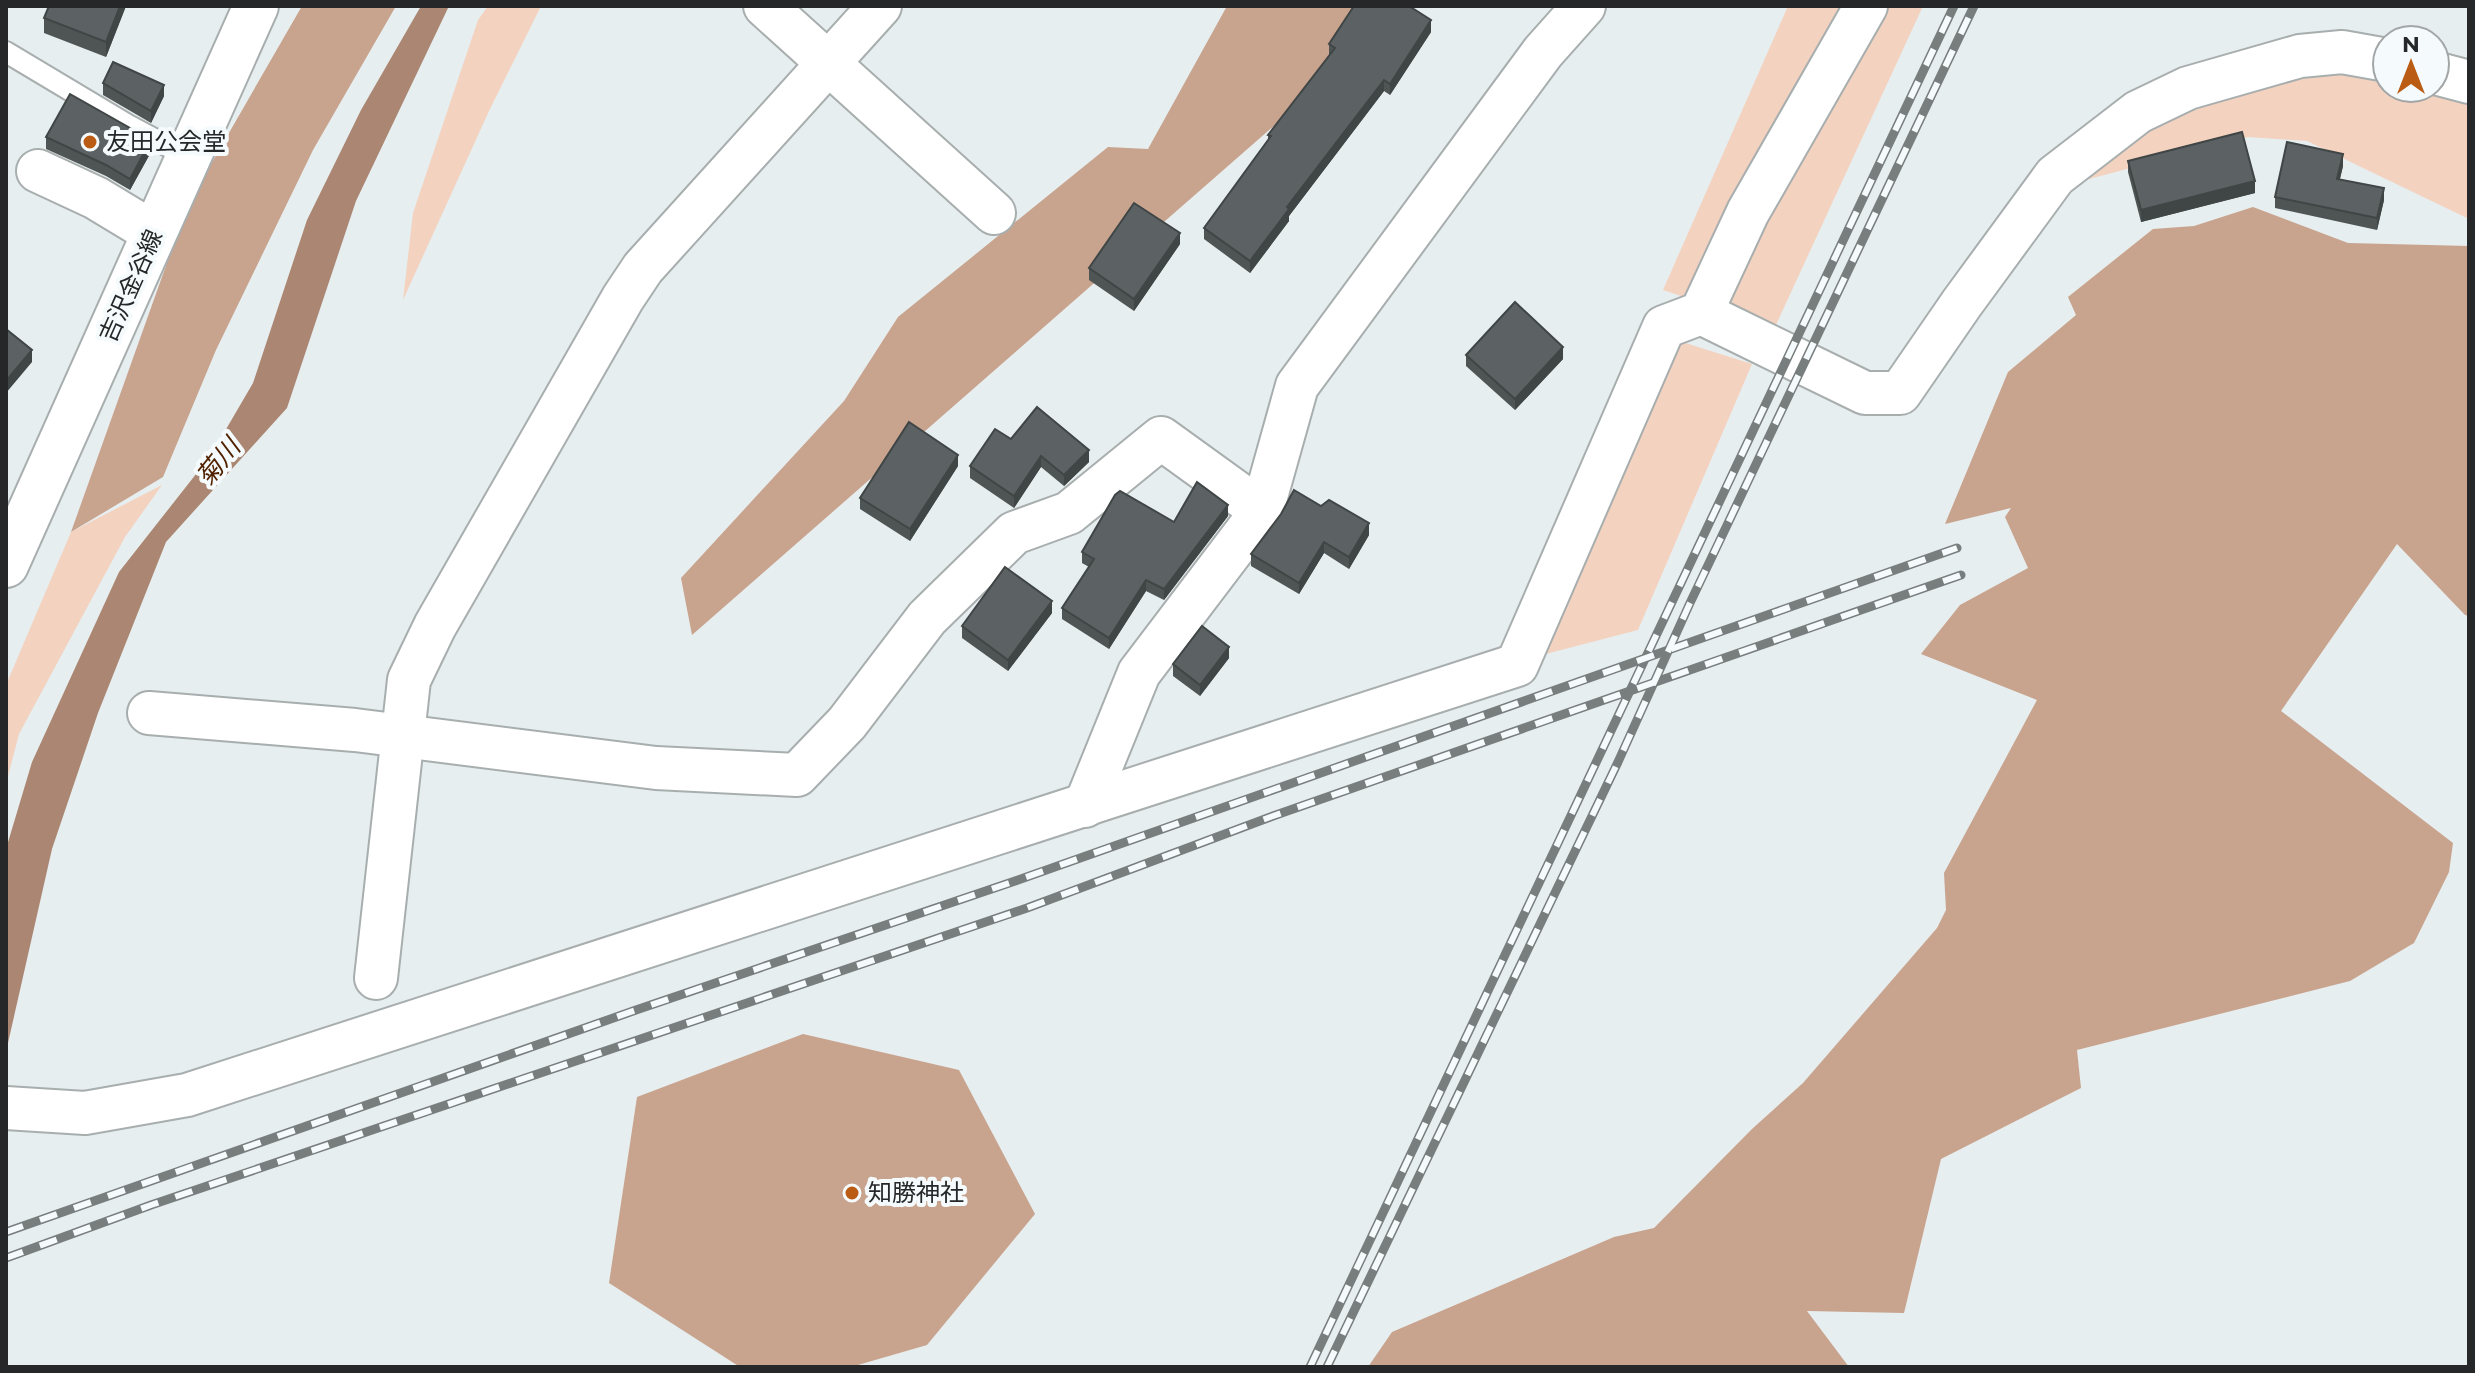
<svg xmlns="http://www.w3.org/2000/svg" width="2475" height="1373" viewBox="0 0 2475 1373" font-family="Montserrat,'Noto Sans JP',sans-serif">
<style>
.green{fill:#f3d2c0}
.forest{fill:#c8a38e}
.water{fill:#ab8773}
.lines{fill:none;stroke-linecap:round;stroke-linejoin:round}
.lane-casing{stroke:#a8aeae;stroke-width:24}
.street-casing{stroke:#a8aeae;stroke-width:46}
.secondary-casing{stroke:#a8aeae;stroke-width:48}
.lane{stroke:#fff;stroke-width:20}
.street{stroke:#fff;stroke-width:42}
.secondary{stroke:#fff;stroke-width:44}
.rail-casing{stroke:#787d7e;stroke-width:9}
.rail{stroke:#f5fbfc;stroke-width:6;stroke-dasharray:18;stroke-linecap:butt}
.wall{fill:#4f5455}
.shaded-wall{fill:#404545}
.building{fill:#5c6263;stroke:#404545;stroke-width:2}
.poi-dot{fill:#bb5c14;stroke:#f5fbfc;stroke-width:3}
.labels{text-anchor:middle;stroke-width:8;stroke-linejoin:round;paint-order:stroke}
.poi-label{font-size:24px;fill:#252728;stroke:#f5fbfc;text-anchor:start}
.street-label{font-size:24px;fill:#252728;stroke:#f5fbfc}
.water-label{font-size:26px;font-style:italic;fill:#512200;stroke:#f5fbfc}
</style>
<rect width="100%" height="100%" fill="#e7eeef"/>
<g class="green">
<polygon points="488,6 541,6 489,111 403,300 413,213 478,20"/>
<polygon points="1788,6 1923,6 1775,327 1663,290"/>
<polygon points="2339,68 2387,79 2387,88 2424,88 2469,102 2469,219 2307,141 2248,137 2070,184 2122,137 2169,121 2260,82"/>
<polygon points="1679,341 1752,364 1638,630 1534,657"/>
<polygon points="162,485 125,537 19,734 6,784 6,685 71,532"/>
</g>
<g class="forest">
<polygon points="302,6 396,6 313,150 216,350 163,477 71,532 188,204"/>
<polygon points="1227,6 1366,6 1285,116 692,635 681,578 844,401 898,317 1108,147 1148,149"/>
<polygon points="2253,207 2348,243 2469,246 2469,616 2465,615 2397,544 2281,711 2453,843 2449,872 2414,943 2350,981 2077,1050 2081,1088 1941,1159 1904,1313 1807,1311 1849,1367 1368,1367 1392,1332 1614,1237 1654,1228 1752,1129 1803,1083 1937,928 1946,910 1944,873 2037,700 1921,654 1960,605 2028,568 2005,517 2011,508 1945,524 2008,372 2076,315 2068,297 2153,229 2194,226"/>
<polygon points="803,1034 959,1070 1035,1214 927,1345 851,1367 740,1367 609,1283 637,1097"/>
</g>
<polygon class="water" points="421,6 449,6 356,201 287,408 166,542 98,713 52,849 8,1043 6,1082 6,849 32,762 119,572 211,455 253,383 307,220 361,110"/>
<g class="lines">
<defs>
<polyline id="lane" points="6,52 128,125 188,157"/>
<g id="street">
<polyline points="765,6 994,213"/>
<polyline points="2435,73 2469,82"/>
<polyline points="38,171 96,198 154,233"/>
<polyline points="1701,313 1865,393 1900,393 1962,303 2055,176 2138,112 2188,88 2300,56 2342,52 2387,60"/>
<polyline points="149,713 355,730 656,768 797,775 847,723 927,618 1014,533 1069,513 1161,438 1262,511"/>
<polyline points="1085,806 1139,673 1262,511 1297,386 1543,52 1584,6"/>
<polyline points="376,978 409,680 435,626 623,298 643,268 880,6"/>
<polyline points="6,1108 85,1113 187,1095 1517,665 1664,327 1701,313 1748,212 1866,6"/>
</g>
<polyline id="secondary" points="6,565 256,6"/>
</defs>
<use href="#lane" class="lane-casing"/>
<use href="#street" class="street-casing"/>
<use href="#secondary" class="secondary-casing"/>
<use href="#lane" class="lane"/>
<use href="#street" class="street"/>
<use href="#secondary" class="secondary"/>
<defs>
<g id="rail">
<polyline points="6,1232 636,1010 1018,880 1957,548"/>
<polyline points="6,1258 151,1205 1027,908 1273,816 1961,575"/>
<polyline points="1310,1367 1954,6"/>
<polyline points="1327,1367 1618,762 1690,603 1974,6"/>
</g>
</defs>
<use href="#rail" class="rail-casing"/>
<use href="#rail" class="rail"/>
</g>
<g class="wall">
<polygon points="49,6 126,6 106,57 44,33 44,18"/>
<polygon points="1431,32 1390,95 1384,91 1289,216 1289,221 1250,273 1204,239 1204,228 1268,140 1268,135 1329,56 1329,44"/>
<polygon points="103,83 164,96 151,123 103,95"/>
<polygon points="46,137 151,152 130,190 106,176 46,149"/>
<polygon points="2128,161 2255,193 2141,222 2128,172"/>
<polygon points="2343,166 2340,179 2384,200 2377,230 2275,208 2275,197"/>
<polygon points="1180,244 1134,311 1089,280 1089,268"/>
<polygon points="1466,355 1563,359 1515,410 1466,366"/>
<polygon points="1011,439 1089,462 1064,486 1041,467 1014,508 970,478 970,466"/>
<polygon points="958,466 910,541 860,509 860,498"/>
<polygon points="1228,516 1164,600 1146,591 1109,649 1062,619 1062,608 1089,567 1082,563 1082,552 1174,522"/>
<polygon points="1369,535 1349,569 1324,553 1299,594 1251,566 1251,554"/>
<polygon points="1052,613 1008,671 962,638 962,626"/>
<polygon points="1229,658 1200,696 1173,676 1173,664"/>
</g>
<g class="shaded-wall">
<polygon points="120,6 126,6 106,57 106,42"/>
<polygon points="1431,20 1431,32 1390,95 1390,84"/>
<polygon points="1384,80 1384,91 1289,216 1289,221 1250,273 1250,261 1287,207"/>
<polygon points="164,85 164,96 151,123 151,111"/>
<polygon points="151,140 151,152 130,190 130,179"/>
<polygon points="2343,154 2343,166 2337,190 2337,179"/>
<polygon points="2255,181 2255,193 2141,222 2141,210"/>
<polygon points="2384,188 2384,200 2377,230 2377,218"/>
<polygon points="1180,233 1180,244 1134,311 1134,299"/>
<polygon points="1563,347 1563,359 1515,410 1515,399"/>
<polygon points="32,350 32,362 6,393 6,381"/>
<polygon points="1089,450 1089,462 1064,486 1064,475"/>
<polygon points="958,455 958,466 910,541 910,529"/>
<polygon points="1041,456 1041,467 1014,508 1014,496"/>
<polygon points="1228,505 1228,516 1164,600 1164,589"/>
<polygon points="1369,523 1369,535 1349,569 1349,557"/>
<polygon points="1324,542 1324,553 1299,594 1299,583"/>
<polygon points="1146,580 1146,591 1109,649 1109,638"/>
<polygon points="1052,601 1052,613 1008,671 1008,660"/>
<polygon points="1229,647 1229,658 1200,696 1200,685"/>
</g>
<g class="building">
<polygon points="49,6 120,6 106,42 44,18"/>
<polygon points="1354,6 1409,6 1431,20 1390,84 1384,80 1287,207 1289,209 1250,261 1204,228 1271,136 1268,135 1335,48 1329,44"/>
<polygon points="113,62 164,85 151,111 103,83"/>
<polygon points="70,94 151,140 130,179 106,165 46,137"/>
<polygon points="2242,132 2255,181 2141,210 2128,161"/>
<polygon points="2287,142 2343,154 2337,179 2384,188 2377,218 2275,197"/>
<polygon points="1134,203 1180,233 1134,299 1089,268"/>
<polygon points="1515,302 1563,347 1515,399 1466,355"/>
<polygon points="6,329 32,350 6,381"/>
<polygon points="1037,407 1089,450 1064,475 1041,456 1014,496 970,466 995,429 1011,439"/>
<polygon points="909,422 958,455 910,529 860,498"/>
<polygon points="1197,482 1228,505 1164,589 1146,580 1109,638 1062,608 1094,559 1082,552 1115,495 1120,491 1174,522"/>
<polygon points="1294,490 1321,506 1329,500 1369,523 1349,557 1324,542 1299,583 1251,554 1281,514"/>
<polygon points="1005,567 1052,601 1008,660 962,626"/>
<polygon points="1202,626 1229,647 1200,685 1173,664"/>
</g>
<g class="poi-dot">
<circle cx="90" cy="142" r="8"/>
<circle cx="852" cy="1193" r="8"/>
</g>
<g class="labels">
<g class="poi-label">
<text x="106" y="150">友田公会堂</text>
<text x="868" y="1201">知勝神社</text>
</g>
<g class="street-label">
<text transform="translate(131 286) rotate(-66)" y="8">吉沢金谷線</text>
</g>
<g class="water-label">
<text transform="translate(218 462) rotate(-51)" y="9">菊川</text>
</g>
</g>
<rect width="2475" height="1373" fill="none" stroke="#252728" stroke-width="16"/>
<g transform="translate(2411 64)"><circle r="38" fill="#f5fbfc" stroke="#a2a6a7" stroke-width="2"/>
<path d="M0-6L14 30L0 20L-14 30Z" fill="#bb5c14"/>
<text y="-12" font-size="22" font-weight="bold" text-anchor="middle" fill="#252728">N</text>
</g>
</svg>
